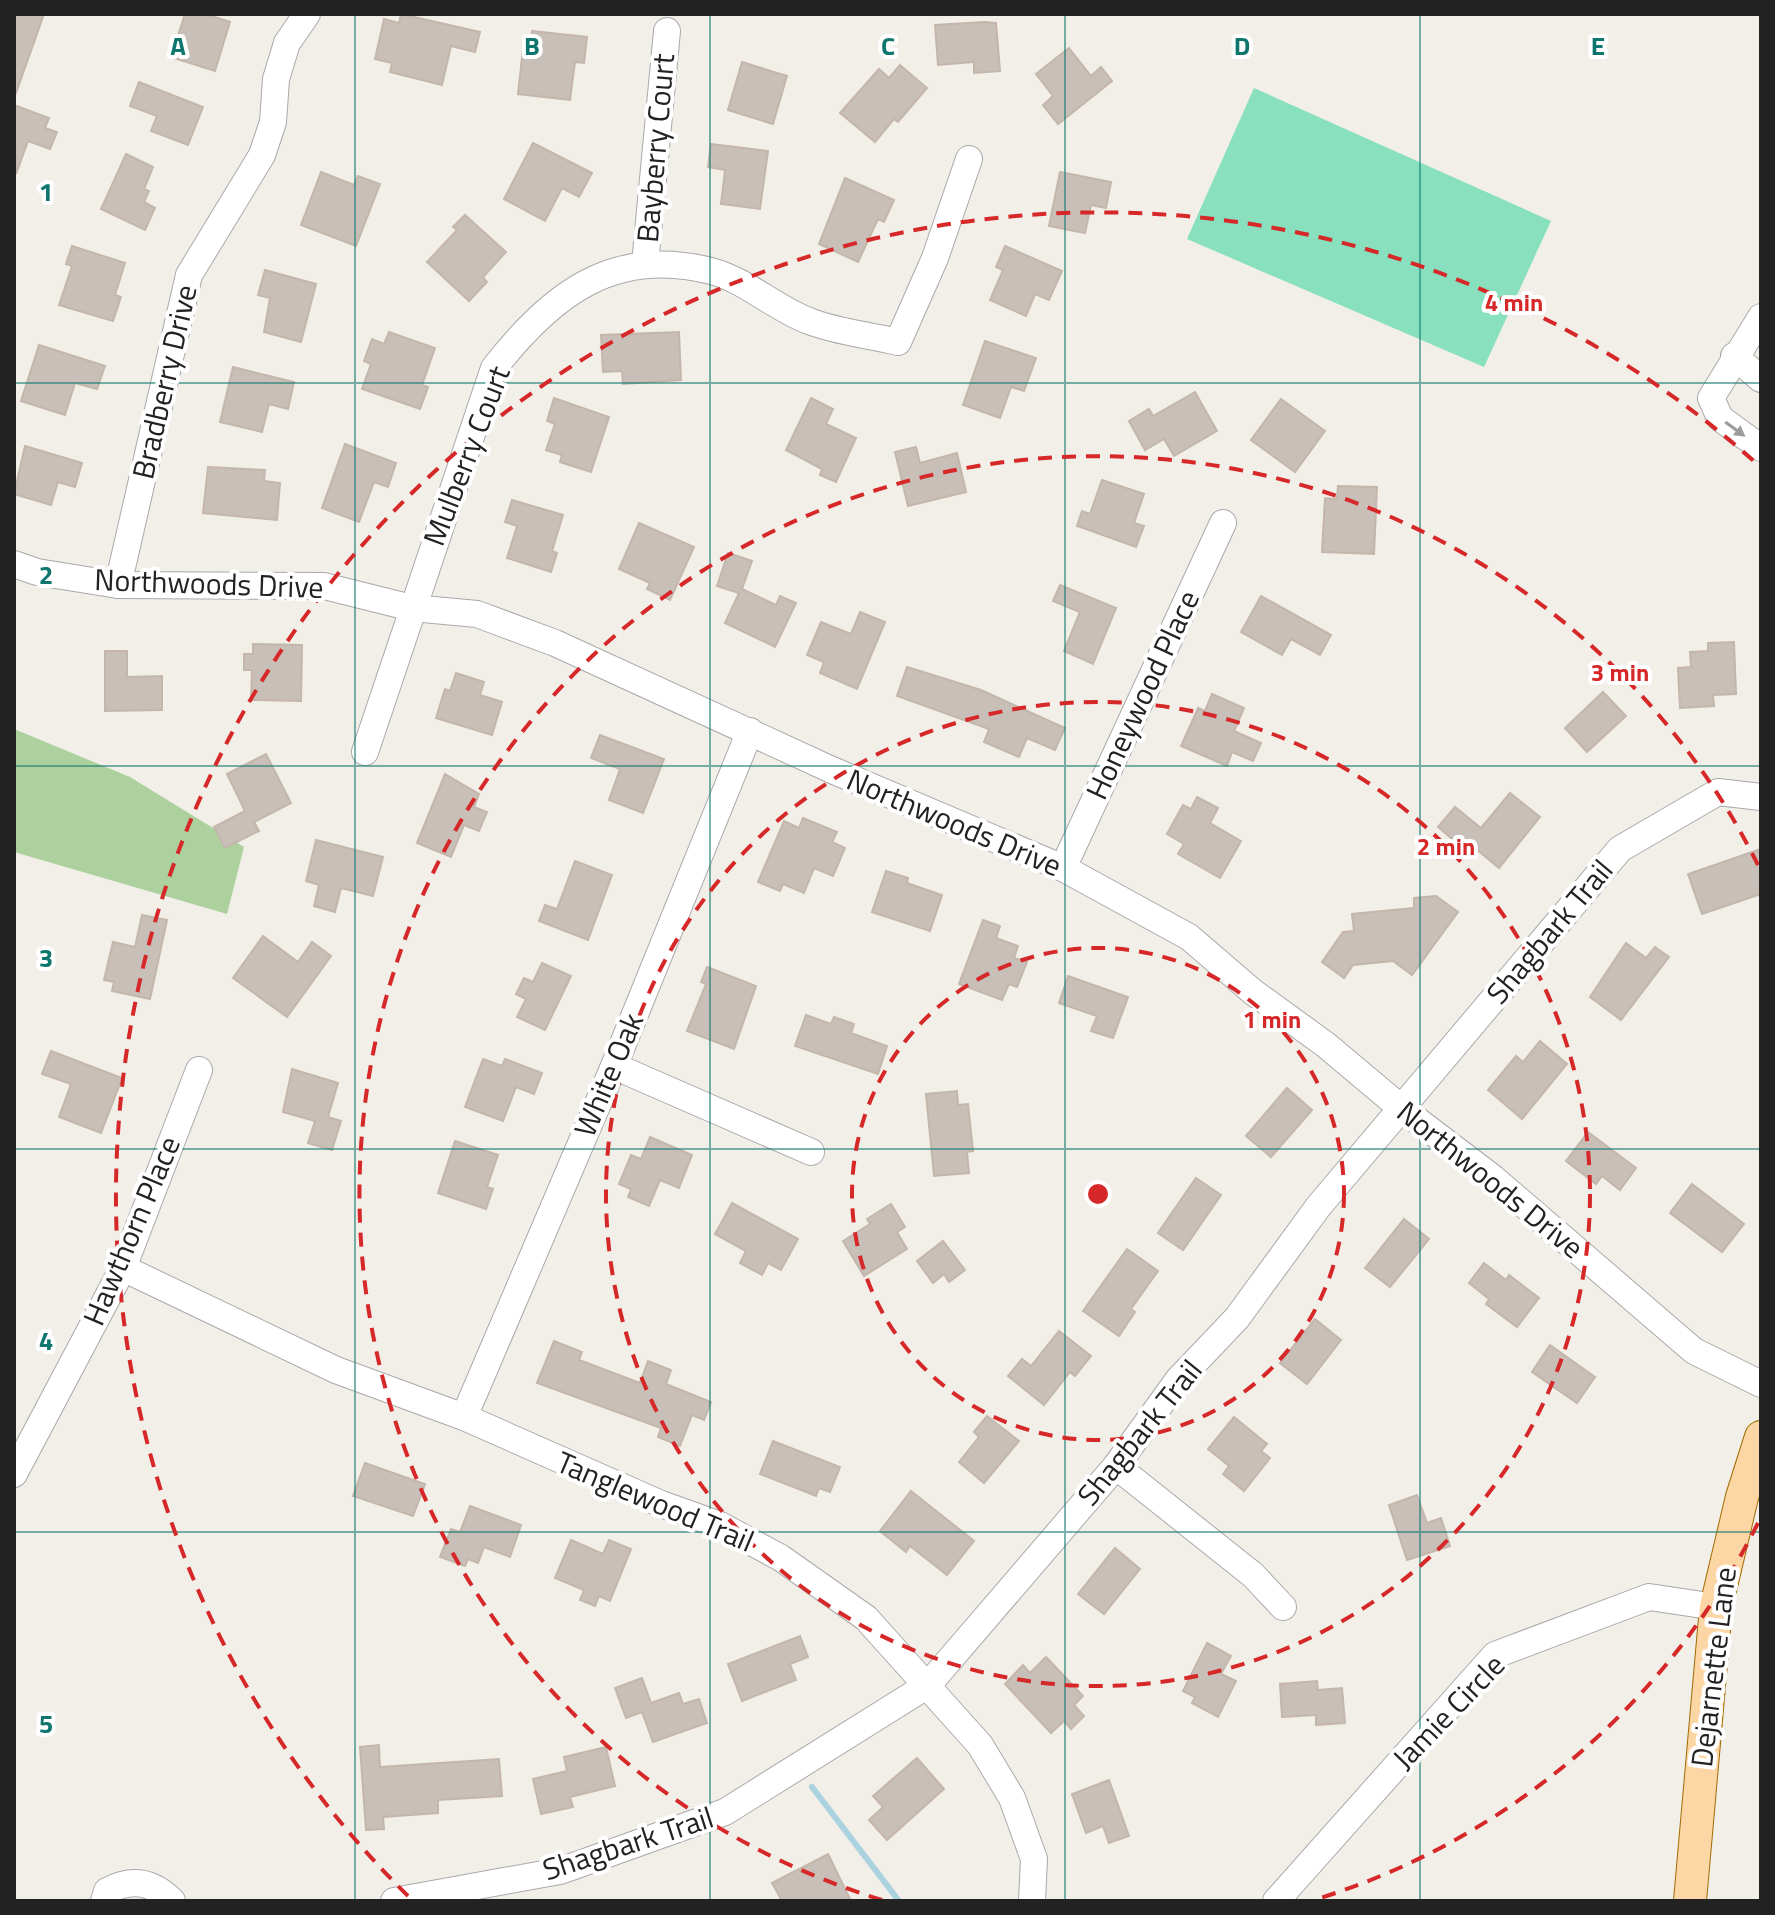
<svg xmlns="http://www.w3.org/2000/svg" width="1775" height="1915" viewBox="0 0 1775 1915" font-family="'Titillium Web',sans-serif">
<style>
.forest{fill:#add19e}
.pitch{fill:#88e0be}
.lines{fill:none;stroke-linecap:round;stroke-linejoin:round}
.stream{stroke:#aad3df;stroke-width:6}
.building{fill:#c7bfb8;stroke:#c4b6ab;stroke-width:2}
.minor-casing{stroke:#a9a9a9;stroke-width:28}
.major-casing{stroke:#a06b00;stroke-width:34}
.minor{stroke:#fff;stroke-width:26}
.major{stroke:#fcd6a4;stroke-width:32}
.oneway{fill:#9c9c9c}
.grid{fill:none;stroke:#0f766e;stroke-width:2;stroke-opacity:0.55}
.ring{fill:none;stroke:#d62828;stroke-width:4;stroke-dasharray:14 10}
.labels{text-anchor:middle;stroke-width:8;stroke-linejoin:round;paint-order:stroke}
.street-label{font-size:30px;fill:#222;stroke:#fff}
.grid-label{font-size:26px;text-anchor:middle;font-weight:bold;fill:#0f766e;stroke:#fff;stroke-width:8;stroke-linejoin:round;paint-order:stroke}
.centre{fill:#d62828;stroke:#fff;stroke-width:4}
.ring-label{font-size:24px;text-anchor:middle;font-weight:bold;fill:#d62828;stroke:#fff;stroke-width:8;stroke-linejoin:round;paint-order:stroke}
</style>
<rect width="100%" height="100%" fill="#f2efe9"/>
<polygon class="forest" points="14,729 130,777 244,847 227,914 14,852"/>
<polygon class="pitch" points="1254,88 1551,221 1484,367 1187,239"/>
<g class="lines">
<polyline class="stream" points="812,1787 899,1901"/>
</g>
<g class="building">
<polygon points="14,14 44,14 16,93 14,92"/>
<polygon points="185,14 205,14 230,22 215,71 171,57"/>
<polygon points="401,14 480,32 475,52 451,46 442,85 390,72 392,63 375,59 384,19 399,23"/>
<polygon points="985,22 996,23 1000,71 974,73 974,62 938,65 935,25"/>
<polygon points="532,31 587,37 584,63 575,62 570,100 518,94 523,49 530,50"/>
<polygon points="1069,48 1091,76 1101,67 1112,81 1058,124 1043,105 1053,96 1036,74"/>
<polygon points="742,62 787,76 773,124 728,110"/>
<polygon points="900,65 927,88 898,122 894,119 875,142 840,113 879,69 889,78"/>
<polygon points="139,82 203,107 188,145 151,131 157,116 130,106"/>
<polygon points="14,105 49,118 45,128 57,132 50,149 28,141 16,174"/>
<polygon points="533,143 592,173 579,197 562,188 545,221 504,199"/>
<polygon points="711,144 768,151 760,209 721,204 725,170 708,167"/>
<polygon points="126,154 153,167 144,189 149,191 144,202 155,208 145,230 101,209"/>
<polygon points="321,172 354,185 358,176 380,184 356,246 301,225"/>
<polygon points="1060,172 1111,182 1106,208 1091,205 1085,233 1049,226"/>
<polygon points="845,178 894,200 884,222 878,219 858,262 819,244"/>
<polygon points="465,215 506,252 483,277 487,282 469,301 427,262 457,230 453,227"/>
<polygon points="72,246 125,263 115,295 121,297 113,321 59,305 72,266 66,264"/>
<polygon points="1005,246 1062,271 1049,300 1035,294 1026,316 990,300 1003,270 996,267"/>
<polygon points="265,270 316,284 301,342 264,332 270,298 258,295"/>
<polygon points="389,332 435,348 422,385 428,387 420,409 362,389 371,364 364,361 372,339 384,344"/>
<polygon points="679,332 681,380 623,384 622,371 603,372 601,335"/>
<polygon points="985,341 1036,358 1024,391 1011,387 1000,418 963,405"/>
<polygon points="39,345 105,366 97,389 75,383 65,415 21,401"/>
<polygon points="233,367 294,382 288,409 269,404 262,432 220,422"/>
<polygon points="1195,392 1217,431 1174,456 1164,439 1145,450 1129,421 1149,409 1153,416"/>
<polygon points="554,398 609,417 591,472 560,462 562,455 546,450 555,424 547,421"/>
<polygon points="811,398 833,409 826,424 856,438 836,482 820,475 822,469 786,450"/>
<polygon points="1281,399 1325,431 1295,472 1251,440"/>
<polygon points="345,444 396,463 388,487 374,482 359,522 322,508"/>
<polygon points="25,446 82,463 75,487 58,482 51,505 14,494"/>
<polygon points="916,447 920,463 957,453 966,492 908,506 895,452"/>
<polygon points="208,467 265,470 264,481 280,483 277,520 203,513"/>
<polygon points="1102,480 1144,494 1134,523 1144,526 1136,547 1077,526 1082,511 1090,514"/>
<polygon points="1338,486 1377,487 1374,554 1322,552 1325,498 1337,499"/>
<polygon points="512,500 563,515 552,551 557,553 551,572 507,558 517,526 505,522"/>
<polygon points="639,523 694,547 670,600 647,589 650,583 619,569"/>
<polygon points="728,553 752,561 742,589 776,605 780,596 796,603 775,647 725,623 739,593 717,586"/>
<polygon points="1060,585 1116,608 1093,664 1064,651 1080,612 1053,601"/>
<polygon points="1261,596 1331,635 1320,655 1291,639 1282,655 1241,632"/>
<polygon points="860,612 885,622 857,689 820,673 824,662 807,655 821,622 851,634"/>
<polygon points="1734,642 1736,694 1713,695 1714,706 1680,708 1678,668 1691,667 1690,652 1708,651 1708,643"/>
<polygon points="253,644 302,645 301,701 251,700 252,670 244,670 244,654 253,654"/>
<polygon points="105,651 127,651 127,677 162,676 162,710 105,711"/>
<polygon points="907,667 981,690 1065,728 1055,750 1027,738 1019,757 984,742 989,729 897,696"/>
<polygon points="456,673 484,682 480,695 502,702 492,735 436,718 445,689 450,691"/>
<polygon points="1603,692 1626,716 1587,752 1565,728"/>
<polygon points="1212,694 1244,708 1234,731 1261,743 1253,761 1232,752 1227,766 1181,746 1198,708 1205,711"/>
<polygon points="600,735 664,759 643,813 609,800 620,769 591,758"/>
<polygon points="266,754 291,803 254,822 259,831 225,848 214,827 245,811 227,774"/>
<polygon points="445,774 479,794 474,807 487,812 479,831 464,825 451,857 417,843"/>
<polygon points="1510,793 1540,817 1499,868 1470,844 1465,850 1438,827 1455,807 1481,828"/>
<polygon points="1197,797 1218,808 1210,823 1241,841 1220,878 1178,854 1184,844 1167,834 1183,805 1191,809"/>
<polygon points="803,818 837,832 832,842 845,848 833,876 814,868 804,893 783,884 780,891 758,882 784,821 799,828"/>
<polygon points="316,840 383,857 373,896 341,888 335,912 314,906 319,885 306,881"/>
<polygon points="1761,849 1761,894 1702,914 1688,874"/>
<polygon points="575,861 612,875 588,940 539,921 545,905 557,909"/>
<polygon points="886,871 908,878 907,883 942,895 930,931 872,912"/>
<polygon points="1436,896 1458,912 1412,975 1393,961 1353,965 1344,978 1322,962 1343,932 1354,931 1352,914 1414,908 1414,898"/>
<polygon points="142,915 167,920 150,999 112,991 114,982 104,980 113,942 135,947"/>
<polygon points="983,920 1000,926 996,938 1018,946 1014,958 1027,962 1017,987 1009,984 1002,1000 959,984"/>
<polygon points="263,936 298,962 312,942 331,956 287,1017 233,978"/>
<polygon points="1626,943 1646,958 1655,947 1669,957 1621,1020 1590,997"/>
<polygon points="542,963 571,976 545,1030 517,1017 526,999 516,994 524,978 533,982"/>
<polygon points="707,967 756,986 734,1049 687,1031 706,984 701,982"/>
<polygon points="1068,976 1128,997 1113,1038 1091,1031 1097,1016 1059,1003"/>
<polygon points="806,1015 831,1024 834,1017 854,1024 851,1033 887,1046 878,1074 795,1046"/>
<polygon points="1540,1041 1567,1064 1522,1119 1488,1090 1516,1056 1523,1062"/>
<polygon points="51,1051 122,1078 101,1133 59,1117 71,1084 42,1074"/>
<polygon points="483,1059 502,1066 505,1059 542,1073 534,1094 516,1087 503,1121 465,1107"/>
<polygon points="292,1069 338,1083 328,1117 341,1121 332,1150 308,1143 315,1121 283,1112"/>
<polygon points="1287,1088 1312,1110 1271,1157 1246,1136"/>
<polygon points="957,1091 958,1105 968,1104 973,1151 967,1152 969,1173 934,1176 926,1094"/>
<polygon points="1588,1132 1636,1168 1620,1190 1602,1176 1596,1184 1566,1161"/>
<polygon points="650,1137 692,1155 679,1188 660,1180 649,1206 628,1197 631,1189 619,1184 631,1155 641,1159"/>
<polygon points="455,1141 498,1155 487,1187 493,1189 486,1209 438,1193"/>
<polygon points="1196,1178 1221,1195 1183,1250 1158,1233"/>
<polygon points="1692,1184 1744,1224 1722,1252 1670,1213"/>
<polygon points="732,1203 798,1239 781,1270 768,1263 762,1275 740,1263 746,1251 715,1234"/>
<polygon points="891,1204 905,1227 897,1232 907,1249 864,1276 843,1241 870,1224 867,1219"/>
<polygon points="1404,1219 1429,1239 1390,1287 1365,1268"/>
<polygon points="943,1241 965,1270 949,1282 944,1274 933,1283 917,1261"/>
<polygon points="1127,1249 1158,1271 1131,1309 1135,1312 1119,1336 1083,1311"/>
<polygon points="1484,1263 1506,1280 1509,1275 1539,1298 1517,1327 1486,1304 1489,1299 1469,1283"/>
<polygon points="1315,1319 1341,1340 1307,1384 1280,1363"/>
<polygon points="1059,1331 1091,1356 1075,1376 1070,1372 1044,1405 1008,1376 1022,1359 1031,1366"/>
<polygon points="554,1341 582,1352 579,1360 640,1383 648,1361 671,1370 666,1384 711,1402 704,1420 692,1415 680,1446 658,1437 661,1428 537,1383"/>
<polygon points="1550,1345 1595,1377 1577,1403 1532,1372"/>
<polygon points="987,1416 1019,1441 984,1483 959,1462 979,1437 974,1432"/>
<polygon points="1234,1417 1267,1444 1261,1451 1270,1458 1244,1491 1223,1474 1229,1466 1208,1449"/>
<polygon points="773,1441 840,1467 830,1492 819,1488 816,1496 760,1474"/>
<polygon points="365,1463 425,1484 413,1516 353,1496"/>
<polygon points="911,1491 974,1541 947,1575 910,1546 906,1552 880,1531"/>
<polygon points="1417,1495 1427,1523 1441,1518 1450,1546 1407,1560 1389,1505"/>
<polygon points="470,1506 521,1525 510,1557 484,1547 478,1563 468,1559 465,1566 440,1557 451,1529 460,1532"/>
<polygon points="571,1540 603,1554 609,1540 631,1549 610,1601 599,1596 595,1606 580,1600 584,1590 555,1578"/>
<polygon points="1115,1548 1140,1569 1104,1614 1078,1594"/>
<polygon points="800,1636 808,1657 790,1664 796,1680 742,1701 728,1664"/>
<polygon points="1207,1643 1231,1656 1221,1674 1236,1681 1218,1717 1192,1703 1195,1697 1183,1691"/>
<polygon points="1046,1657 1083,1696 1074,1705 1084,1716 1071,1729 1064,1721 1051,1733 1005,1684 1023,1665 1030,1673"/>
<polygon points="642,1678 651,1703 679,1693 683,1704 699,1699 707,1723 653,1742 642,1712 626,1718 615,1688"/>
<polygon points="1317,1681 1318,1690 1342,1688 1345,1723 1316,1725 1316,1715 1282,1717 1280,1684"/>
<polygon points="379,1745 380,1767 499,1759 502,1796 438,1800 438,1813 383,1817 384,1829 366,1830 360,1747"/>
<polygon points="606,1747 615,1786 570,1797 573,1807 541,1814 533,1779 567,1771 564,1757"/>
<polygon points="917,1758 944,1789 887,1840 869,1820 883,1807 873,1796"/>
<polygon points="1109,1780 1129,1836 1109,1843 1103,1826 1086,1833 1072,1794"/>
<polygon points="828,1854 851,1901 782,1901 772,1883"/>
</g>
<g class="lines">
<defs>
<g id="minor">
<polyline points="645,264 667,31"/>
<polyline points="1761,317 1711,398 1720,418 1761,448"/>
<polyline points="1734,356 1761,379"/>
<polyline points="14,564 37,572 118,585 324,586 412,608 477,614 555,643 832,770 1063,868 1189,937 1253,992 1326,1045 1401,1108 1493,1178 1694,1351 1761,1384"/>
<polyline points="118,585 189,275 262,155 273,122 276,79 287,43 307,14"/>
<path d="M365,752l129,-384c57,-73 119,-122 217,-97 35,9 65,38 98,50 28,11 60,14 89,21l37,-84 34,-99"/>
<polyline points="1063,868 1223,523"/>
<polyline points="614,1066 811,1152"/>
<polyline points="123,1268 336,1370 464,1417 661,1504 720,1525 781,1558 866,1618 980,1745 1012,1798 1034,1859 1032,1901"/>
<polyline points="464,1417 614,1066 750,731"/>
<polyline points="1116,1466 1253,1575 1283,1607"/>
<polyline points="14,1474 123,1268 199,1070"/>
<path d="M104,1901l3,-10c24,-13 45,-10 65,10"/>
<polyline points="394,1901 560,1871 725,1812 928,1685 1116,1466 1178,1380 1237,1318 1318,1207 1620,849 1718,792 1761,797"/>
<polyline points="1276,1901 1495,1655 1649,1597 1716,1607"/>
</g>
<polyline id="major" points="1690,1901 1716,1607 1742,1497 1761,1437"/>
</defs>
<use href="#minor" class="minor-casing"/>
<use href="#major" class="major-casing"/>
<use href="#minor" class="minor"/>
<use href="#major" class="major"/>
</g>
<defs><path id="oneway-solid" d="M-6-.8H1V-3.2L6.5 0L1 3.2V.8H-6Z" transform="scale(2)"/></defs>
<use class="oneway" href="#oneway-solid" transform="translate(1735 429) rotate(36)"/>
<path class="grid" d="M355,14v1887M710,14v1887M1065,14v1887M1420,14v1887M14,383h1747M14,766h1747M14,1149h1747M14,1532h1747"/>
<g class="ring">
<circle cx="1098" cy="1194" r="246"/>
<circle cx="1098" cy="1194" r="492"/>
<path d="M1758 1523A738 738 0 0 1 1314 1900M882 1900A738 738 0 1 1 1758 865"/>
<path d="M408 1896A984 984 0 0 1 1756 463"/>
</g>
<g class="labels">
<g class="street-label">
<text transform="translate(656 148) rotate(-85)" y="10">Bayberry Court</text>
<text transform="translate(165 382) rotate(-77)" y="10">Bradberry Drive</text>
<text transform="translate(467 456) rotate(-69)" y="10">Mulberry Court</text>
<text transform="translate(209 584) rotate(2)" y="10">Northwoods Drive</text>
<text transform="translate(1143 695) rotate(-65)" y="10">Honeywood Place</text>
<text transform="translate(954 823) rotate(23)" y="10">Northwoods Drive</text>
<text transform="translate(1550 932) rotate(-50)" y="10">Shagbark Trail</text>
<text transform="translate(609 1075) rotate(-67)" y="10">White Oak</text>
<text transform="translate(1490 1180) rotate(39)" y="10">Northwoods Drive</text>
<text transform="translate(132 1231) rotate(-67)" y="10">Hawthorn Place</text>
<text transform="translate(1140 1433) rotate(-51)" y="10">Shagbark Trail</text>
<text transform="translate(655 1502) rotate(23)" y="10">Tanglewood Trail</text>
<text transform="translate(1714 1667) rotate(-83)" y="10">Dejarnette Lane</text>
<text transform="translate(1449 1712) rotate(-46)" y="10">Jamie Circle</text>
<text transform="translate(628 1844) rotate(-18)" y="10">Shagbark Trail</text>
</g>
</g>
<g class="grid-label">
<text x="178" y="55">A</text>
<text x="532" y="55">B</text>
<text x="888" y="55">C</text>
<text x="1242" y="55">D</text>
<text x="1598" y="55">E</text>
<text x="46" y="201">1</text>
<text x="46" y="584">2</text>
<text x="46" y="967">3</text>
<text x="46" y="1350">4</text>
<text x="46" y="1733">5</text>
</g>
<circle cx="1098" cy="1194" r="12" class="centre"/>
<g class="ring-label">
<text x="1514" y="311">4 min</text>
<text x="1620" y="681">3 min</text>
<text x="1446" y="855">2 min</text>
<text x="1272" y="1028">1 min</text>
</g>
<rect width="1775" height="1915" fill="none" stroke="#222222" stroke-width="32"/>
</svg>
